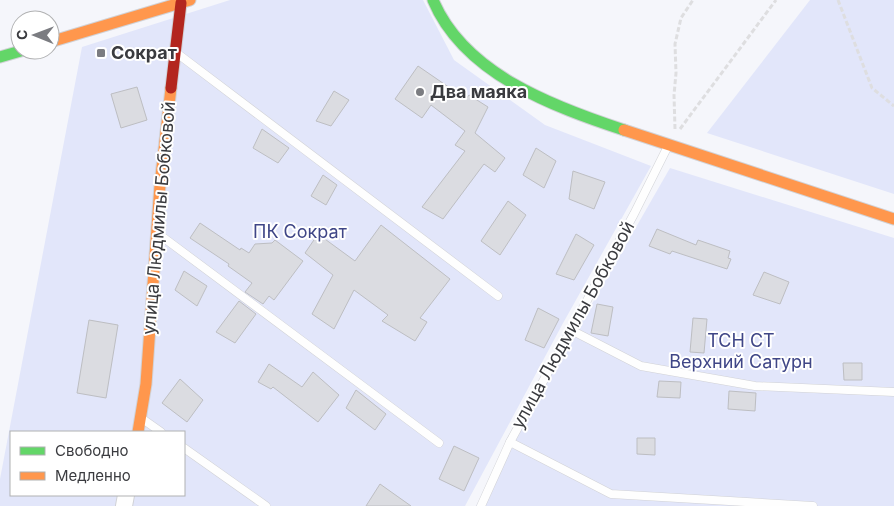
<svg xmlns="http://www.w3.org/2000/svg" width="894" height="506" viewBox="0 0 894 506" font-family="Inter,sans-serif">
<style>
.green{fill:#e2e6fa;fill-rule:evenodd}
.building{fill:#dbdce1;stroke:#bdbec2}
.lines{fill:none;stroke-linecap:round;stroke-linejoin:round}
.lane-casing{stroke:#d1d2d6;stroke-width:9}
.street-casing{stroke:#d1d2d6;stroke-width:18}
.fast-casing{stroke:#d1d2d6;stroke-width:13}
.slow-casing{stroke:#d1d2d6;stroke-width:13}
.jam-casing{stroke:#d1d2d6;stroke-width:13}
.path{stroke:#dedee0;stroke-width:3;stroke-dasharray:5 2.5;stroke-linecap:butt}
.lane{stroke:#fefefe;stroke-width:8}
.street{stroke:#fefefe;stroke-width:16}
.fast{stroke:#63d668;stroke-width:11}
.slow{stroke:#ff974d;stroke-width:11}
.jam{stroke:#b3261e;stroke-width:11}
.poi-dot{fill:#7b7c81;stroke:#fff;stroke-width:2}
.labels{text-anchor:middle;stroke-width:4;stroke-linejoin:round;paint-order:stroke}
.poi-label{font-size:18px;font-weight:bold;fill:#3a3b3f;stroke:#fff;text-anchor:start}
.street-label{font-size:18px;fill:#3a3b3f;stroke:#fff}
.park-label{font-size:18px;fill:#3f4687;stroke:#fff}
</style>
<rect width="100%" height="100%" fill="#f5f6fb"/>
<g class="green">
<path d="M230,0h193l31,60 91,65 106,41 -89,159 -97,181h-465v-27l82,-432zM11,432h173v63h-173z"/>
<polygon points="810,0 894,0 894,194 707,133"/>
<polygon points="670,168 894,238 894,506 476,506"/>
</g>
<g class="building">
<polygon points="418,66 466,99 469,95 488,107 475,133 505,158 495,172 484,164 443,219 422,207 465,151 455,145 465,131 431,105 422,118 395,99"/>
<polygon points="137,87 147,120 121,128 111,94"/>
<polygon points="334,91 349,100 331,126 316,121"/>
<polygon points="262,129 289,148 278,163 253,148"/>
<polygon points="536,148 556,161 544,188 523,175"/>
<polygon points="573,171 605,182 594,209 569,199"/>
<polygon points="323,175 337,185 326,205 311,196"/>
<polygon points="508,201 526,215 500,255 481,241"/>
<polygon points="200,223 240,250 241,248 249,253 255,244 272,243 275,240 303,261 274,300 269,296 263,304 245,292 252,283 228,266 229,264 190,238"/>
<polygon points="381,225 450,279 420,318 427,322 415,341 382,321 388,315 354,290 334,329 312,314 333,275 305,253 318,234 355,261"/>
<polygon points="657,229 696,245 698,240 730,251 728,258 731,259 727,269 672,251 670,254 649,246"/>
<polygon points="576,234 594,245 574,280 556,274"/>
<polygon points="184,271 207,286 197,306 175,290"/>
<polygon points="764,272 789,282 780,304 753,295"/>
<polygon points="239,301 256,314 235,343 216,332"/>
<polygon points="597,304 613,307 608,336 591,333"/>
<polygon points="538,308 559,319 544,348 525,340"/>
<polygon points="693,318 707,319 704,353 690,352"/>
<polygon points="89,320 118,325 106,398 77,393"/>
<polygon points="843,363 862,363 862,380 844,380"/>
<polygon points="269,364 302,387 313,372 339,395 318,422 273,387 271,389 258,382"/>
<polygon points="180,379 203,400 187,422 162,403"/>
<polygon points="659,381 681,382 680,398 657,397"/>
<polygon points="356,390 386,414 375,430 346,408"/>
<polygon points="729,391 756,393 755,411 728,409"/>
<polygon points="637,438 655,438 655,455 637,454"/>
<polygon points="454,446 479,458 464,491 439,479"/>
<polygon points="380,484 411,506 366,506"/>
</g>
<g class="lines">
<defs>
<g id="lane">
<polyline points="178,54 498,296"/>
<polyline points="160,235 439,443"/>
<polyline points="571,330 641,366 755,386 894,392"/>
<polyline points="144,420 161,432"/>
<polyline points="510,442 611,494 813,506"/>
<polyline points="184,448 266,506"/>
<polyline points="481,506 510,442 634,214 668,146"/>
</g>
<polyline id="street" points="124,506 126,495"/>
<g id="fast">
<path d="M433,0c31,74 121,107 191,130"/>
<polyline points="0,57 24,50"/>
</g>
<g id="slow">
<polyline points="50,42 190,0"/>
<polyline points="624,130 894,219"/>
<polyline points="138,432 146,384 160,185 171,88"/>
</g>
<polyline id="jam" points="171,88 181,3"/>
</defs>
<use href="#lane" class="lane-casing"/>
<use href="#street" class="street-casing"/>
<use href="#fast" class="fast-casing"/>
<use href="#slow" class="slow-casing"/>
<use href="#jam" class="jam-casing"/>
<g class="path">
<polyline points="838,0 872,88 894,106"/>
<polyline points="675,129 674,95 676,73 675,44 681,18 693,0"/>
<polyline points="680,129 776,0"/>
</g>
<use href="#lane" class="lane"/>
<use href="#street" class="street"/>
<use href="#fast" class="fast"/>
<use href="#slow" class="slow"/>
<use href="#jam" class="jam"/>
</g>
<g class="poi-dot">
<rect x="96" y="48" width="10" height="10" rx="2.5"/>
<circle cx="420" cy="92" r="5"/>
</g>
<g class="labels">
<g class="poi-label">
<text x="111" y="59">Сократ</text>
<text x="430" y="98">Два маяка</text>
</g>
<g class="street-label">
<text transform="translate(159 218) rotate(-85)" y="6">улица Людмилы Бобковой</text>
<text transform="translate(573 325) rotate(-61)" y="6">улица Людмилы Бобковой</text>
</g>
<g class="park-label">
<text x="300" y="238">ПК Сократ</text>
<text x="741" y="347">ТСН СТ<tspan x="741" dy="21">Верхний Сатурн</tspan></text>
</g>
</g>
<rect x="10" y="431" width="175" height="65" fill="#ffffff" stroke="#b0b1b2"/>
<rect x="20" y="447" width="25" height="8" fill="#63d668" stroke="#b0b1b2"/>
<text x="55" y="456" font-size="15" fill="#3a3b3f">Свободно</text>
<rect x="20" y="472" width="25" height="8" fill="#ff974d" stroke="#b0b1b2"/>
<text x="55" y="481" font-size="15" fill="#3a3b3f">Медленно</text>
<g transform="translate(35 35) rotate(271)"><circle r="24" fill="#ffffff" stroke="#b0b1b2"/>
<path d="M0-4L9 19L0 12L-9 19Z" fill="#7b7c81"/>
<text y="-8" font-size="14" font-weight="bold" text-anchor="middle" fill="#3a3b3f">С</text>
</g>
</svg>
